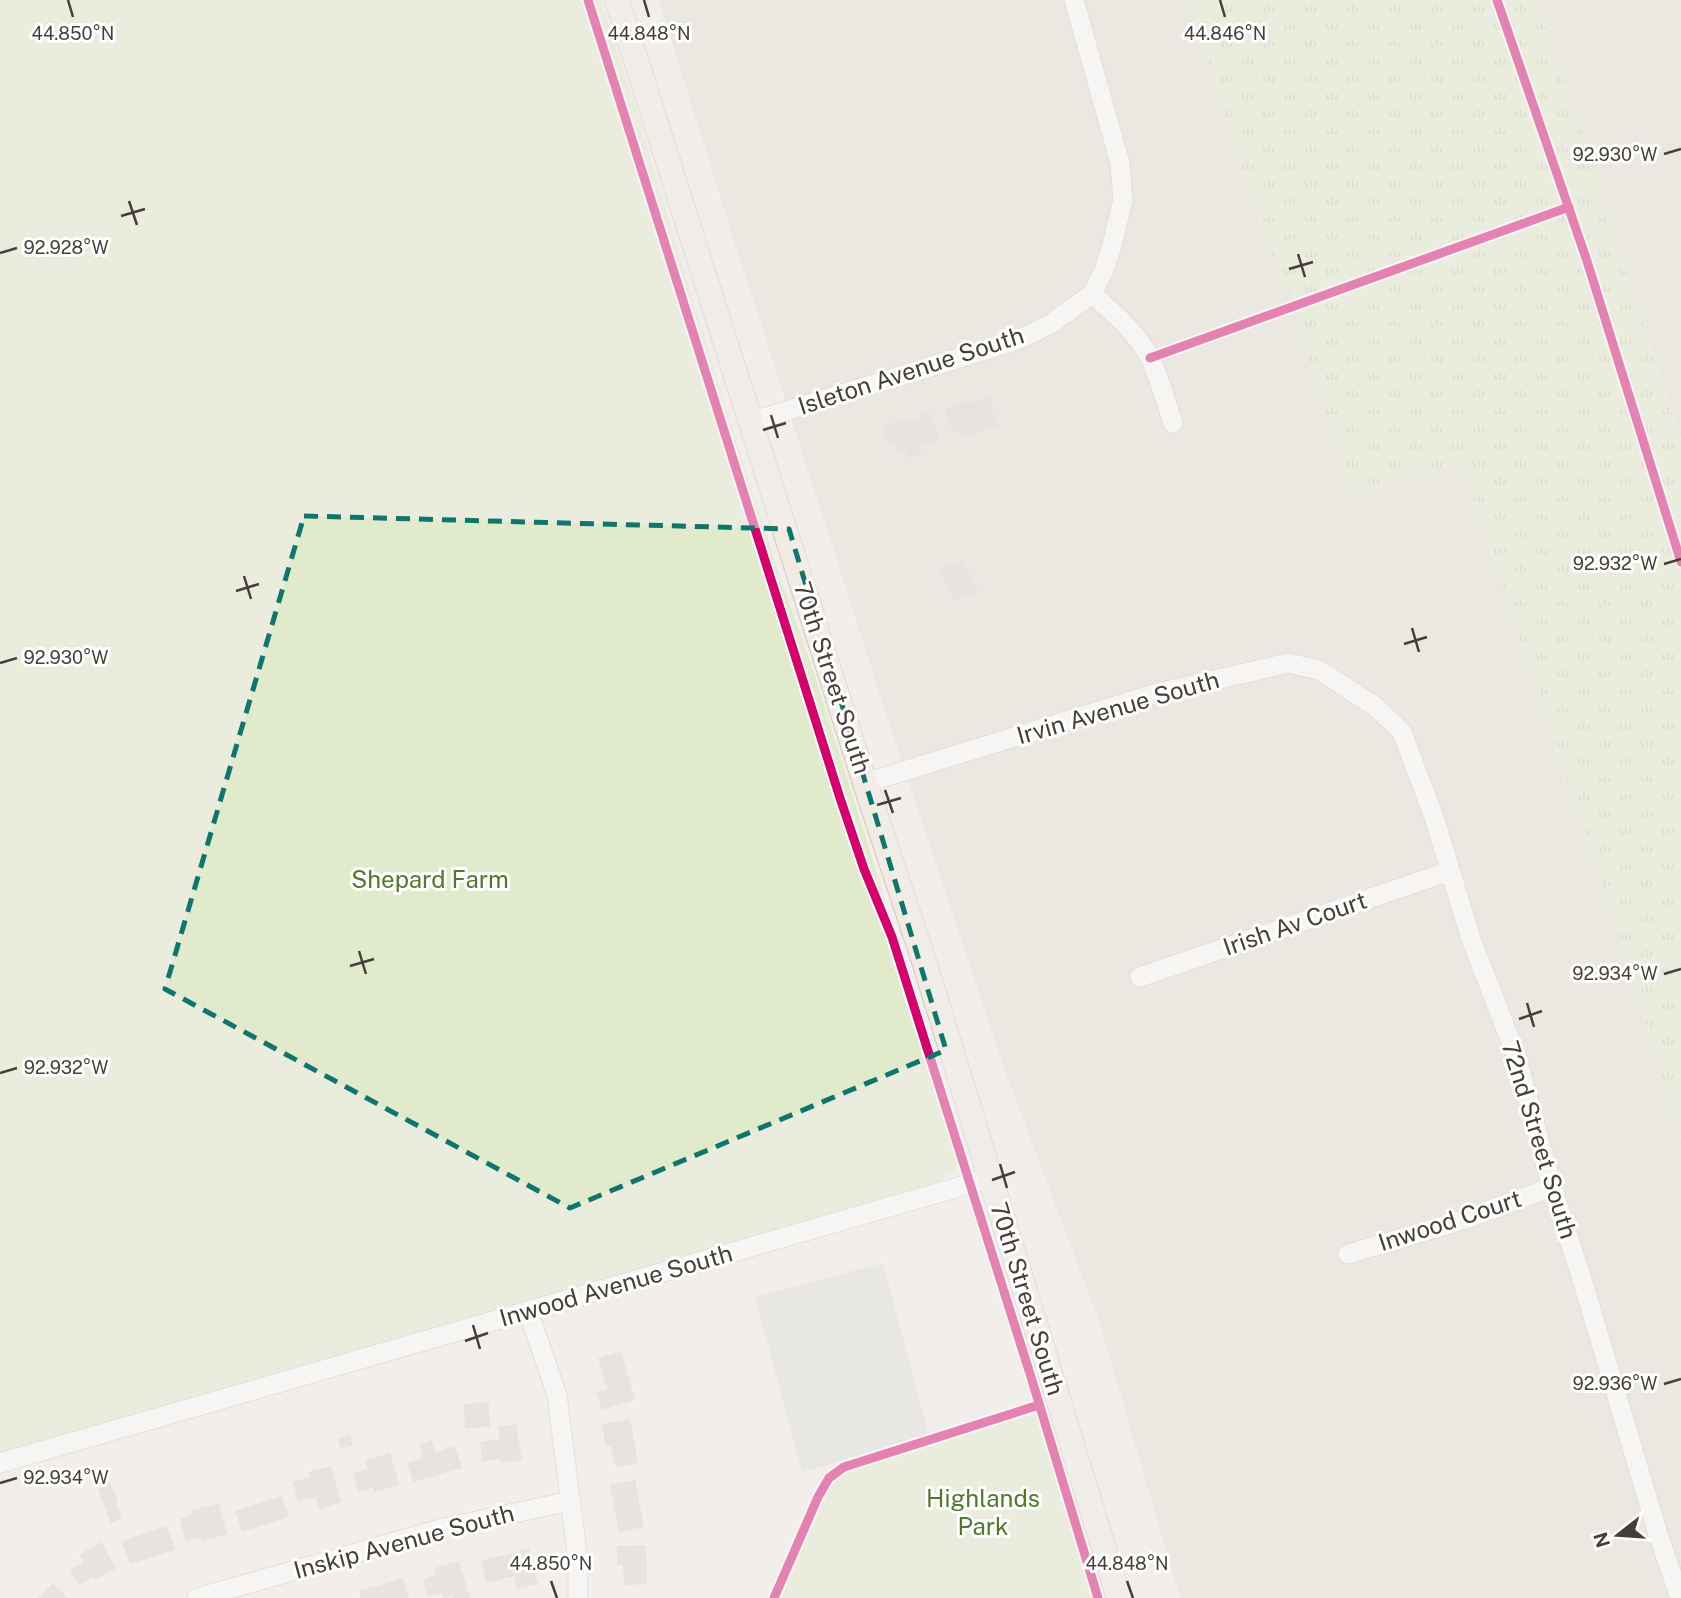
<svg xmlns="http://www.w3.org/2000/svg" width="1681" height="1598" viewBox="0 0 1681 1598" font-family="'Public Sans',sans-serif">
<style>
.residential{fill:#e5dfd8}
.grass{fill:url(#grass-tufts)}
.park{fill:#e2eacc}
.parking{fill:#e0dddb}
.building{fill:#d9d5d2}
.lines{fill:none;stroke-linecap:round;stroke-linejoin:round}
.minor-casing{stroke:#cfccc8;stroke-width:21}
.major-casing{stroke:#d3c8b9;stroke-width:26}
.minor{stroke:#fdfcfc;stroke-width:19}
.major{stroke:#f1ebe4;stroke-width:24}
.cycleway-casing{stroke:#fff;stroke-width:13}
.cycleway{stroke:#d6006c;stroke-width:9}
.marked{fill:none;stroke:#0f766e;stroke-width:5;stroke-dasharray:14 9;stroke-linejoin:round}
.ticks{fill:none;stroke:#473f37;stroke-width:2.5}
.labels{text-anchor:middle;stroke-width:6;stroke-linejoin:round;paint-order:stroke}
.street-label{font-size:24px;fill:#473f37;stroke:#fff}
.park-label{font-size:24px;fill:#51782b;stroke:#fff}
.ticks-label{font-size:18px;text-anchor:middle;fill:#473f37;stroke:#fff;stroke-width:6;stroke-linejoin:round;paint-order:stroke}
</style>
<defs>
<pattern id="grass-tufts" width="24" height="20" patternUnits="userSpaceOnUse" patternTransform="scale(1.75)"><rect width="24" height="20" fill="#e2eacc"/><path d="M3 7l-1-3M5 7V3M7 7l1-3M15 17l-1-3M17 17v-4M19 17l1-3" fill="none" stroke="#c3cab0"/></pattern>
</defs>
<rect width="100%" height="100%" fill="#f1eeeb"/>
<g class="residential">
<polygon points="659,0 1186,0 1282,286 1293,289 1304,342 1352,494 1461,463 1629,965 1681,1140 1681,1598 1180,1598 1099,1321 1007,1076 884,707 730,228"/>
<polygon points="1537,0 1681,0 1681,440 1675,420"/>
</g>
<polygon class="grass" points="1186,0 1537,0 1681,440 1681,1140 1629,965 1461,463 1352,495 1304,342 1294,289 1282,286"/>
<g class="park">
<path d="M0,0h601l39,121 24,84 60,196 55,174 33,92 63,200 17,62 66,205c8,34 -9,44 -38,55l-920,265z"/>
<polygon points="1039,1405 1098,1598 777,1598 829,1478"/>
</g>
<polygon class="parking" points="883,1263 929,1436 802,1472 755,1297"/>
<g class="building">
<polygon points="991,397 993,406 991,407 997,427 963,437 960,429 952,432 945,409 953,406 952,405 970,400 971,403"/>
<polygon points="931,413 939,439 920,446 922,454 909,459 906,450 896,453 893,443 888,444 883,426 907,419 909,422 919,418 918,416"/>
<polygon points="963,559 979,591 955,601 939,570"/>
<polygon points="621,1351 635,1400 602,1410 596,1392 607,1389 598,1358"/>
<polygon points="489,1402 490,1427 465,1428 464,1404"/>
<polygon points="630,1419 638,1463 616,1467 611,1446 606,1447 602,1424"/>
<polygon points="516,1424 522,1460 500,1463 499,1459 483,1462 480,1442 500,1439 498,1427"/>
<polygon points="350,1435 353,1446 341,1449 338,1439"/>
<polygon points="432,1440 435,1452 455,1446 462,1468 413,1482 407,1463 422,1458 419,1444"/>
<polygon points="390,1453 399,1485 374,1492 373,1488 358,1492 353,1473 367,1469 365,1460"/>
<polygon points="331,1466 341,1502 319,1509 316,1497 298,1501 293,1482 310,1477 309,1472"/>
<polygon points="635,1480 644,1527 619,1532 610,1485"/>
<polygon points="110,1482 118,1502 116,1502 122,1518 111,1523 97,1487"/>
<polygon points="282,1496 289,1517 242,1532 235,1511"/>
<polygon points="219,1503 227,1534 202,1541 201,1537 186,1541 180,1519 192,1515 191,1511"/>
<polygon points="167,1526 175,1550 130,1564 122,1541"/>
<polygon points="101,1542 116,1568 95,1580 93,1577 79,1586 70,1570 83,1562 79,1555"/>
<polygon points="646,1545 647,1584 624,1585 623,1565 617,1565 617,1546"/>
<polygon points="529,1549 538,1584 517,1589 514,1576 487,1583 481,1561"/>
<polygon points="459,1561 470,1598 453,1598 453,1596 443,1598 442,1593 428,1597 423,1579 436,1575 434,1568"/>
<polygon points="403,1578 409,1598 361,1598 359,1591"/>
<polygon points="53,1583 68,1598 38,1598"/>
</g>
<g class="lines">
<defs>
<g id="minor">
<path d="M1092,294c21,18 47,41 59,66 9,20 15,42 22,63"/>
<polyline points="750,422 1018,340 1052,323 1092,294 1104,270 1111,249 1123,200 1120,163 1074,0"/>
<polyline points="865,783 1154,694 1288,663 1319,670 1376,707 1402,732 1434,817 1471,939 1516,1055 1552,1187 1581,1276 1658,1534 1680,1598"/>
<polyline points="1140,977 1450,871"/>
<polyline points="1348,1254 1463,1220 1552,1187"/>
<polyline points="528,1311 557,1395 578,1561 578,1598"/>
<polyline points="0,1463 990,1178"/>
<polyline points="197,1598 444,1528 571,1501"/>
</g>
<polyline id="major" points="617,0 865,783 925,964 1119,1598"/>
</defs>
<use href="#minor" class="minor-casing"/>
<use href="#major" class="major-casing"/>
<use href="#minor" class="minor"/>
<use href="#major" class="major"/>
<defs>
<g id="cycleway">
<polyline points="588,0 840,798 864,869 892,937 1031,1377 1098,1598"/>
<polyline points="1497,0 1587,261 1681,562"/>
<polyline points="1150,358 1569,207"/>
<polyline points="774,1598 818,1497 829,1478 844,1467 1039,1405"/>
</g>
</defs>
<use href="#cycleway" class="cycleway-casing"/>
<use href="#cycleway" class="cycleway"/>
</g>
<path d="M0 0H1681V1598H0ZM304,516l485,13 157,521 -376,158 -405,-219z" fill="#f1eeeb" fill-opacity=".55" fill-rule="evenodd"/>
<path class="marked" d="M304,516l485,13 157,521 -376,158 -405,-219z"/>
<path class="ticks" d="M68,0l5,17M644,0l5,17M1220,0l5,17M1664,154l17,-5M129,201l8,24M121,216l24,-7M0,253l17,-5M1298,254l7,23M1289,269l24,-7M771,415l7,23M763,430l23,-7M1664,564l17,-5M244,576l7,23M236,591l23,-7M1412,628l7,24M1404,644l23,-7M0,663l17,-5M885,790l8,23M877,805l24,-7M359,951l7,23M350,966l24,-7M1664,974l17,-5M1527,1003l7,24M1519,1019l23,-8M0,1073l17,-5M1000,1164l7,24M992,1180l23,-8M473,1325l7,24M465,1341l23,-8M1664,1384l17,-5M0,1483l17,-5M551,1581l6,17M1127,1581l6,17"/>
<g class="labels">
<g class="street-label">
<text transform="translate(911 371) rotate(-18)" y="8">Isleton Avenue South</text>
<text transform="translate(832 678) rotate(72)" y="8">70th Street South</text>
<text transform="translate(1118 708) rotate(-16)" y="8">Irvin Avenue South</text>
<text transform="translate(1295 924) rotate(-19)" y="8">Irish Av Court</text>
<text transform="translate(1539 1140) rotate(73)" y="8">72nd Street South</text>
<text transform="translate(1450 1221) rotate(-18)" y="8">Inwood Court</text>
<text transform="translate(616 1286) rotate(-16)" y="8">Inwood Avenue South</text>
<text transform="translate(1027 1299) rotate(73)" y="8">70th Street South</text>
<text transform="translate(404 1542) rotate(-15)" y="8">Inskip Avenue South</text>
</g>
<g class="park-label">
<text x="430" y="888">Shepard Farm</text>
<text x="983" y="1507">Highlands<tspan x="983" dy="28">Park</tspan></text>
</g>
</g>
<g class="ticks-label">
<text x="73" y="40">44.850°N</text>
<text x="649" y="40">44.848°N</text>
<text x="1225" y="40">44.846°N</text>
<text x="1615" y="161">92.930°W</text>
<text x="66" y="254">92.928°W</text>
<text x="1615" y="570">92.932°W</text>
<text x="66" y="664">92.930°W</text>
<text x="1615" y="980">92.934°W</text>
<text x="66" y="1074">92.932°W</text>
<text x="1615" y="1390">92.936°W</text>
<text x="66" y="1484">92.934°W</text>
<text x="551" y="1570">44.850°N</text>
<text x="1127" y="1570">44.848°N</text>
</g>
<g transform="translate(1618 1535) rotate(253)" stroke="#ffffff" stroke-width="5" paint-order="stroke">
<path d="M0-5L12 26L0 18L-12 26Z" fill="#473f37"/>
<text y="-10" font-size="19" font-weight="bold" text-anchor="middle" fill="#473f37">N</text>
</g>
</svg>
